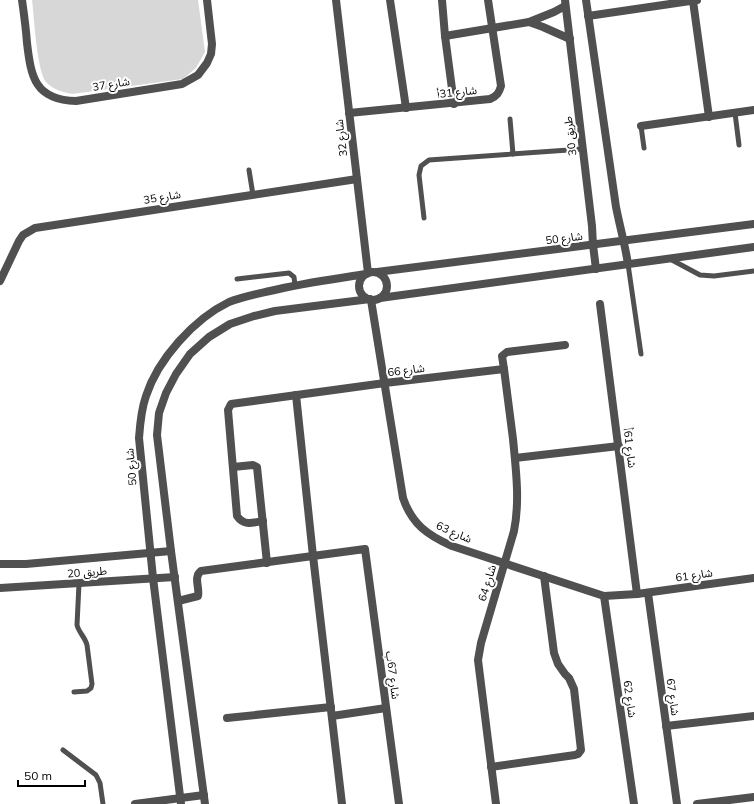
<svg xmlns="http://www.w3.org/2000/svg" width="754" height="804" viewBox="0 0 754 804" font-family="Mulish,'Noto Sans Arabic',sans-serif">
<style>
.green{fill:#d7d7d7}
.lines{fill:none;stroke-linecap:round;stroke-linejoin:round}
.service{stroke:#505050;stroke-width:5}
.minor{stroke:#505050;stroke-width:8}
.tertiary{stroke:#505050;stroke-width:8}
.labels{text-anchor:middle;stroke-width:4;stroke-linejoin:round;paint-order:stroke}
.street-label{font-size:11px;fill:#000;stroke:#fff}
</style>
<rect width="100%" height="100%" fill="#fff"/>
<path class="green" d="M32,0h166l7,52 -9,16 -13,11 -111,15c-9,-2 -18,-4 -25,-11 -10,-8 -13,-68 -15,-83z"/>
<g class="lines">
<g class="service">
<polyline points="735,113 739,145"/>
<polyline points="510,119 513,154"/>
<polyline points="641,126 644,148"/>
<polyline points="249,170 253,195"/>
<polyline points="424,218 419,175 421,166 429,160 583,149"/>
<polyline points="670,259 700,275 714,276 754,271"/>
<polyline points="628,264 641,354"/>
<polyline points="237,279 289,273 294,277 295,285"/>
<path d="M74,692l13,-1 4,-3 1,-4 -5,-39c-2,-8 -8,-12 -10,-20l2,-41"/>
<polyline points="63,750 96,775 100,783 103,804"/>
</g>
<g class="minor">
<path d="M22,0c2,14 4,29 5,43 4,34 8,57 49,58l106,-17 16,-9 9,-12 4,-9 1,-10 -5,-44"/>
<polyline points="336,0 368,273"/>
<polyline points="390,0 406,108"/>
<polyline points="442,0 445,36 454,104"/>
<polyline points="565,0 592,226 593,245 596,269"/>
<path d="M586,0l30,207c4,20 9,38 12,57"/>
<polyline points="693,1 709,117"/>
<polyline points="588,16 697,0"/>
<polyline points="529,22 543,27 570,39"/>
<polyline points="445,36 529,22 554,12 565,6"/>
<path d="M349,113l141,-14c7,-3 9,-6 11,-13l-13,-86"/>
<polyline points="641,126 754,110"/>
<polyline points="0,281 19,241 23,235 35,228 357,179"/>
<path d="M371,300l32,198c9,26 24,37 49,48l152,50 33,-2 117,-16"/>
<polyline points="600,304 637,594"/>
<polyline points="296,395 313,556 342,804"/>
<polyline points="515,458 619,446"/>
<polyline points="233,467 253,465 257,467 267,563"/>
<path d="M263,521c-11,2 -19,5 -26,-5l-9,-106 3,-6 154,-21 119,-14 -2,-13 5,-4 58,-7"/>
<polyline points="0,564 26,564 171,551"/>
<polyline points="0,588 175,577"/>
<polyline points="648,593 677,804"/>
<polyline points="604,596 634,804"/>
<path d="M178,601l20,-5c2,-8 -5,-19 3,-25l164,-22 34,255"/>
<polyline points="332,716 386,708"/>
<polyline points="227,718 331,707"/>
<polyline points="666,726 754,716"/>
<polyline points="491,767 575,755 578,754 581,750 574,689 569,678 565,674 558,664 554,653 544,576"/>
<polyline points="135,804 204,795"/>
<path d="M496,804l-18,-144 3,-17 33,-112c6,-30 2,-61 -1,-92 -3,-23 -6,-46 -9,-70"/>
<polyline points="697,804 754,797"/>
</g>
<g class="tertiary">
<polyline points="377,272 754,224"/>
<circle cx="373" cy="286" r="14"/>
<polyline points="380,298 754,247"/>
<path d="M181,804l-28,-226 -14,-140c1,-14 2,-28 7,-42 12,-37 48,-77 83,-94 13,-5 28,-8 41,-11 32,-8 64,-12 96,-17"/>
<polyline points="205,804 171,551 157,435 159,413 166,393 176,374 190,354 209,337 230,324 254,316 275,311 370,299"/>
</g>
</g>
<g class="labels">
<g class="street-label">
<text transform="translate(111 84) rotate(-9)" y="4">شارع 37</text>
<text transform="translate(457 92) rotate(-6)" y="4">شارع 31أ</text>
<text transform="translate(570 136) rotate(-97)" y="4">طريق 30</text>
<text transform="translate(341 138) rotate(-97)" y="4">شارع 32</text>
<text transform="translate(162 197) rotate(-9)" y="4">شارع 35</text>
<text transform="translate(564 238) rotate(-7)" y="4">شارع 50</text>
<text transform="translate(406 370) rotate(-7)" y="4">شارع 66</text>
<text transform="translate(630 448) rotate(83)" y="4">شارع 61أ</text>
<text transform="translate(131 467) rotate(-95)" y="4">شارع 50</text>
<text transform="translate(454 532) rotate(23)" y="4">شارع 63</text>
<text transform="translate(87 572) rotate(-4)" y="4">طريق 20</text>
<text transform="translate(694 575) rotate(-8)" y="4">شارع 61</text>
<text transform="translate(487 583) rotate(-73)" y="4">شارع 64</text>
<text transform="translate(393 675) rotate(83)" y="4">شارع 67ب</text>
<text transform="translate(673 697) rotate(82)" y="4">شارع 67</text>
<text transform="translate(630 699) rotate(82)" y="4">شارع 62</text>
</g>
</g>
<path d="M18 780v6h67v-6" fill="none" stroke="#000000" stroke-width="2"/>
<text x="24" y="780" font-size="12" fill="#000000" stroke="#ffffff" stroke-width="3" paint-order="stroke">50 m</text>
</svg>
